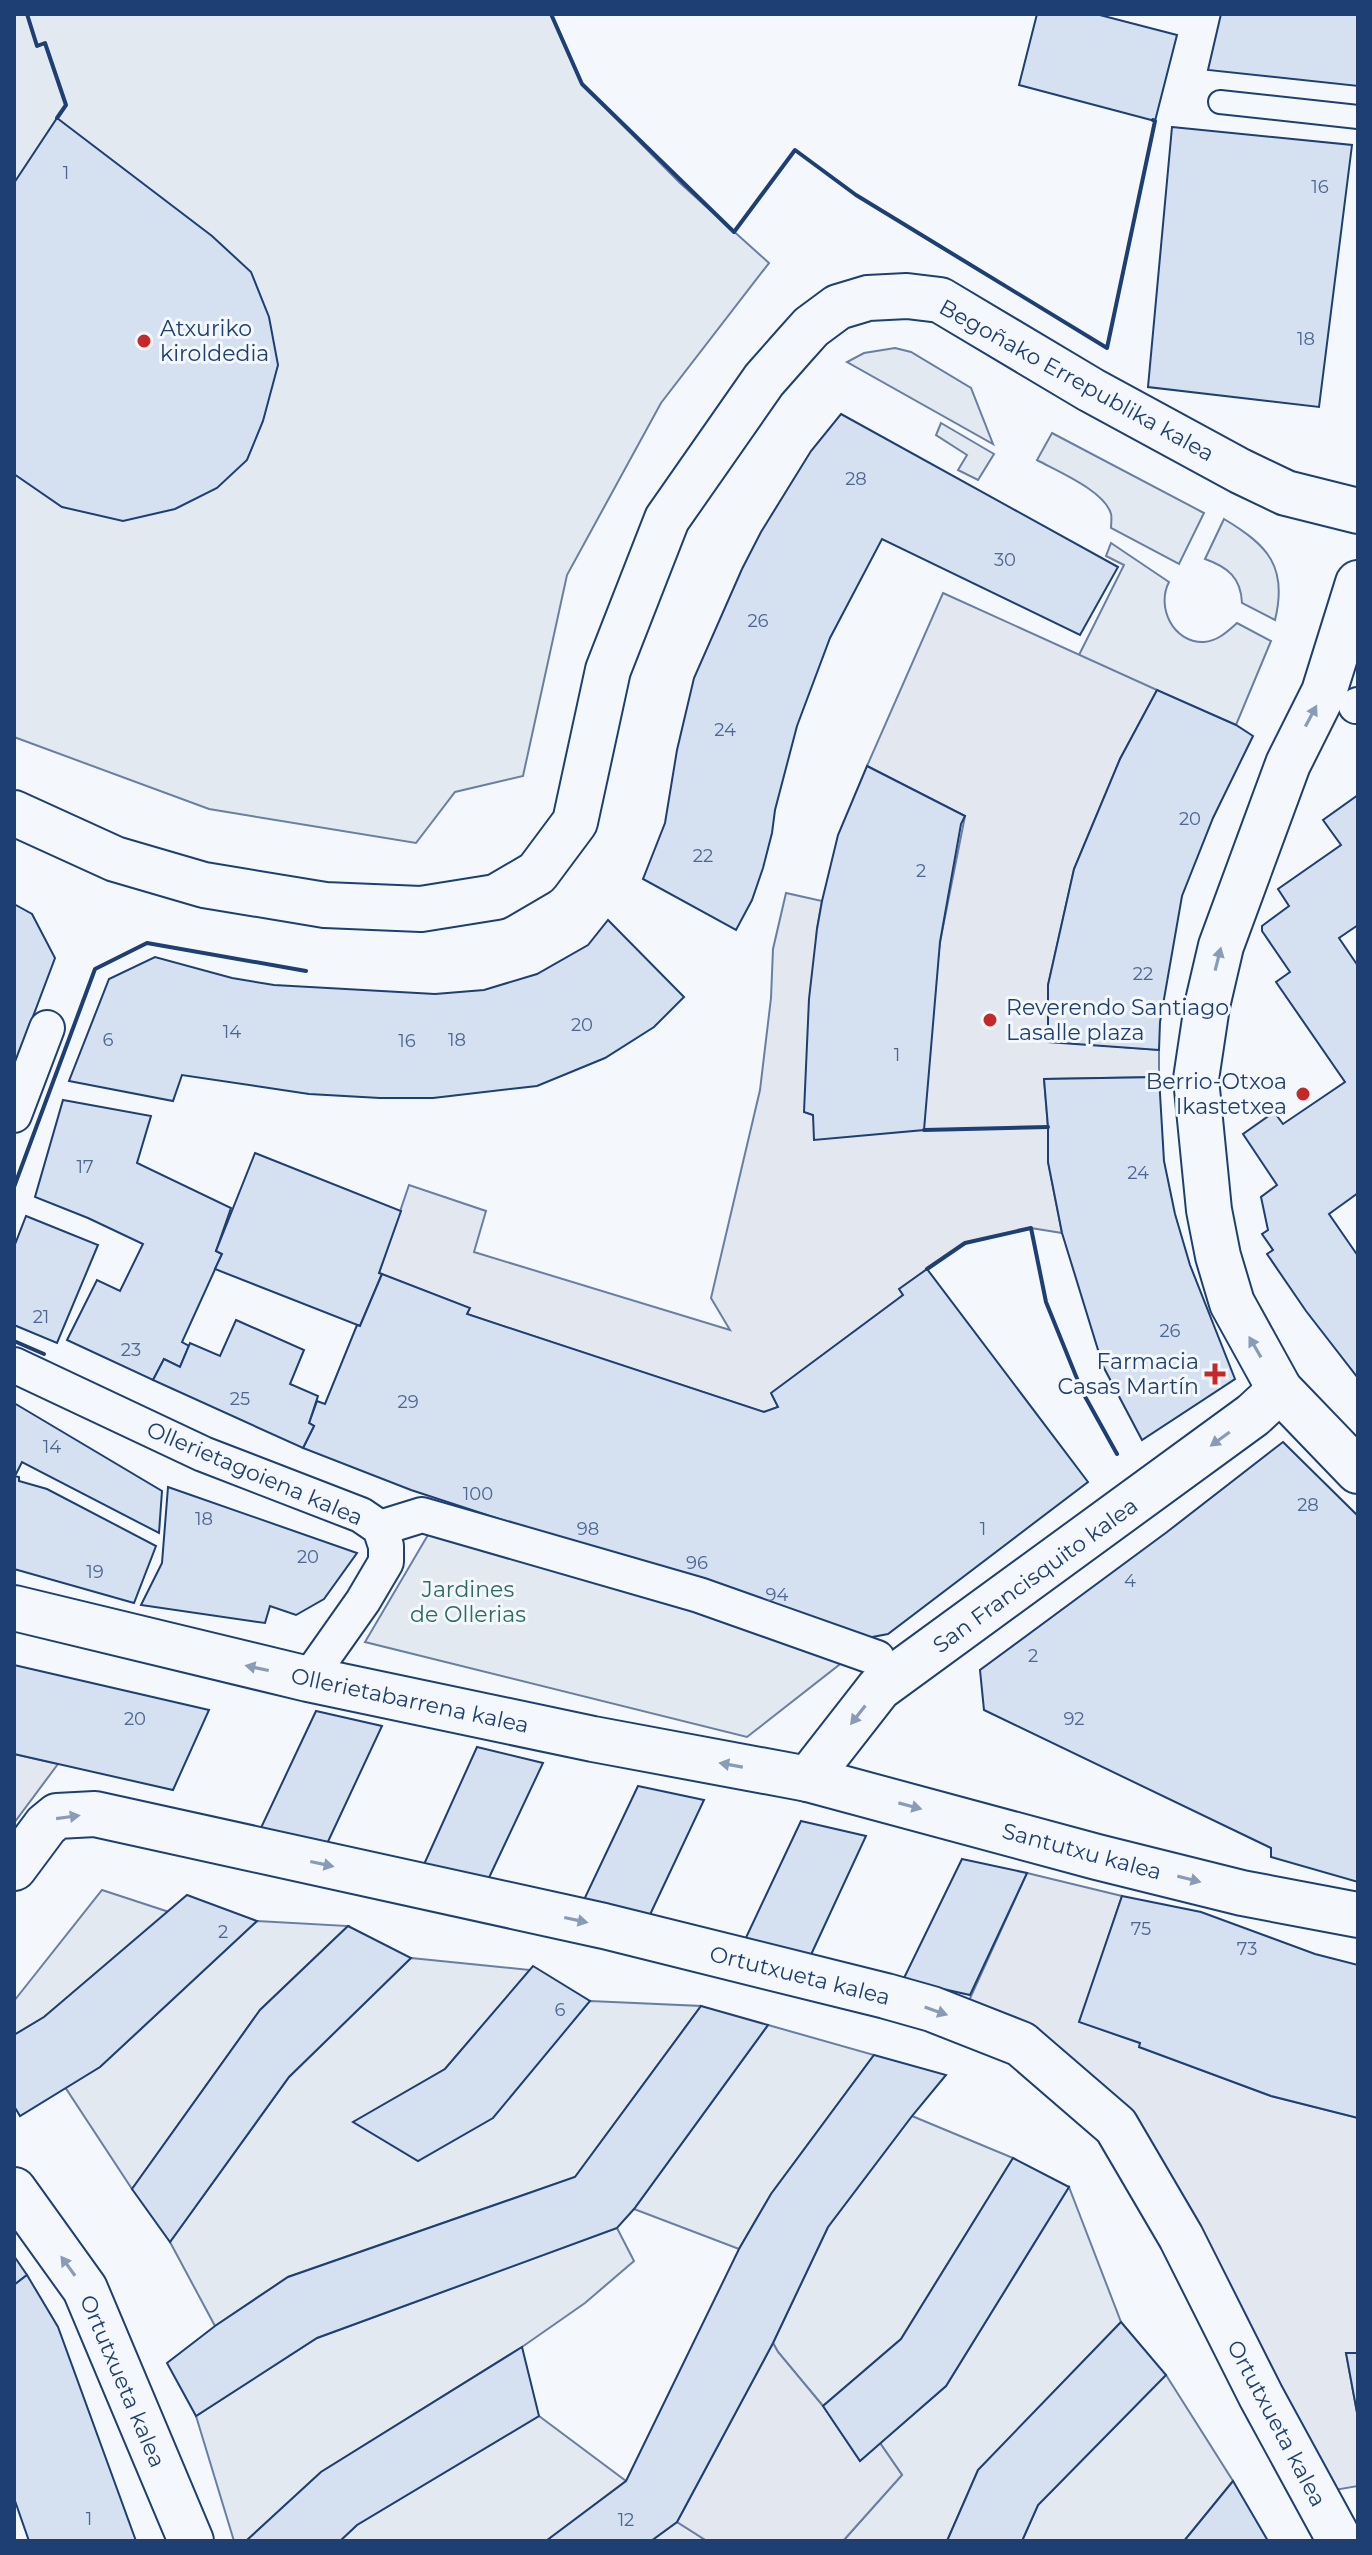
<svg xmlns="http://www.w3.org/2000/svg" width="1372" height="2555" viewBox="0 0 1372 2555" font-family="Montserrat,sans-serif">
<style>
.green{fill:#e3e9f0;stroke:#687fa3;stroke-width:2}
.parking{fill:#e3e8f0;stroke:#687fa3;stroke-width:2}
.building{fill:#d5e0f0;stroke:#1d3f73;stroke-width:2}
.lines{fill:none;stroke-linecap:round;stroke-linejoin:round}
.service-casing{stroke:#1d3f73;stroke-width:26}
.pedestrian-casing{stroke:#1d3f73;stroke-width:38}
.minor-casing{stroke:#1d3f73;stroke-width:48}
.service{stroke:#f4f7fb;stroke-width:22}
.pedestrian{stroke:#f4f7fb;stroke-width:34}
.minor{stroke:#f4f7fb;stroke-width:44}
.wall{stroke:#1d3f73;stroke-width:4}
.oneway{fill:#889bb7}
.poi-dot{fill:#c62828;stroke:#f4f7fb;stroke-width:3}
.labels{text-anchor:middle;stroke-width:6;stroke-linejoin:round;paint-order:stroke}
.number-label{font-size:18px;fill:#4b6792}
.poi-label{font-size:22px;fill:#1d3f73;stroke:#f4f7fb;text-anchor:start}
.street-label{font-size:22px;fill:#1d3f73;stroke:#f4f7fb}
.park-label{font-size:22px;fill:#2c6c60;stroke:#f4f7fb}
</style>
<rect width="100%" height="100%" fill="#f4f7fb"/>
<g class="green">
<polygon points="14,14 551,14 582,84 680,183 769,263 661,403 567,575 523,776 455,792 416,843 209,809 14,737"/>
<polygon points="895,348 911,352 971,388 993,444 847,362 864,353"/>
<polygon points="941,423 994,454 978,480 958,470 967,455 936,435"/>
<path d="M1052,433l152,80 -25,51 -68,-36c0,-2 1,-12 0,-14 -6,-23 -54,-43 -74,-54z"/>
<path d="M1224,519c44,26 64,48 51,101l-33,-17c-1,-25 -14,-36 -37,-44z"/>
<path d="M1111,543l58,39c-13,25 4,61 35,60 14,-1 24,-11 33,-19l34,18 -35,84 -158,-68 46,-92 -18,-9z"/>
<polygon points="435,1523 844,1661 747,1737 365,1642"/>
<polygon points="102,1890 169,1912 44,2017 14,2035 14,2001"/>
<polygon points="257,1921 348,1926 260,2010 132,2189 65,2087 100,2067"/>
<polygon points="411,1958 530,1970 445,2069 354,2122 590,2001 701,2006 575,2177 288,2277 215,2326 170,2242 289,2077"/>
<polygon points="768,2025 874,2055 771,2194 739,2249 634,2209"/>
<polygon points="912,2116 1013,2158 901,2339 823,2406 778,2352 773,2343 828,2227"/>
<polygon points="1069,2187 1121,2322 978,2470 947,2541 843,2541 902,2475 880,2443 946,2386"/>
<polygon points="617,2228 634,2261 585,2303 522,2347 321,2472 246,2541 234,2541 196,2416 317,2338"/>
<polygon points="1166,2375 1233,2481 1184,2541 1022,2541 1038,2505"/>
<polygon points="539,2416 626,2481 546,2541 340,2541 357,2525"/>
<polygon points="677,2522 707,2541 651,2541"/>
</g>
<g class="parking">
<polygon points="943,593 1157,690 1120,759 1074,869 1048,985 1048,1041 1159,1050 1159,1077 1044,1079 1048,1127 1048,1162 1062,1233 1031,1228 965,1243 900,1289 903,1295 778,1407 764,1412 467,1314 469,1308 379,1273 409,1185 486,1211 474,1252 730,1330 711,1298 760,1090 771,998 773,949 786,893 822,901 817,929 805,1112 813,1115 934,991 940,942 965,816 867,766"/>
<polygon points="14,1754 58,1764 14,1823"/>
<polygon points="1027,1873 1122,1896 1080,2022 1140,2043 1140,2047 1271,2096 1358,2118 1358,2353 1346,2353 1358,2418 1358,2486 1335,2490 1245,2315 1166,2169 967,2005"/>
<polygon points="773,2343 778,2352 823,2406 860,2461 880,2443 902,2475 843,2541 707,2541 677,2522"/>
</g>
<g class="building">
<polygon points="1037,14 1096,14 1177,35 1155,121 1019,85"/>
<polygon points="1221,14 1358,14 1358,86 1208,70"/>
<polygon points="57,118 212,236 251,272 269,317 278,365 263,421 247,460 217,488 175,509 123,521 62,507 14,474 14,183"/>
<polygon points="1172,127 1352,145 1319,407 1148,387"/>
<polygon points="841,414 1118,567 1080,635 882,539 830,638 797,726 775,810 772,833 763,868 752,900 736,930 643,879 665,823 677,750 694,678 742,569 761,532 811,451"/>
<polygon points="1157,690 1236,725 1253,736 1213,818 1182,896 1160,1022 1159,1050 1048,1042 1048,985 1074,869 1120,759"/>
<polygon points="867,766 965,816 961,824 940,942 924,1130 814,1140 813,1115 804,1112 809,999 817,929 822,901 838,835"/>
<polygon points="1358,795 1358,925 1339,938 1358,966 1358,1193 1329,1214 1358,1256 1358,1378 1306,1311 1267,1254 1273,1250 1262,1234 1268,1230 1261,1197 1277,1185 1243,1134 1274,1112 1283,1124 1345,1082 1276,982 1290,972 1262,931 1262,926 1289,906 1278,889 1341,845 1323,820"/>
<polygon points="14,904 32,914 55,958 14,1067"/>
<polygon points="608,920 684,997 654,1027 605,1058 537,1086 433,1098 380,1098 309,1094 182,1075 173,1101 69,1081 109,979 155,957 232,978 274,985 435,994 484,990 537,974 588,945"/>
<polygon points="1159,1077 1164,1161 1175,1214 1190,1265 1235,1379 1142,1440 1103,1366 1062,1233 1048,1162 1048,1127 1044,1079"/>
<polygon points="63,1100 151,1116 137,1163 231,1208 216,1251 222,1254 182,1342 189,1346 180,1367 164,1359 153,1380 67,1340 97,1280 120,1291 143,1244 88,1218 35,1197"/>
<polygon points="255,1153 401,1211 379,1273 382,1274 360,1326 215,1269 222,1254 216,1251"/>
<polygon points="26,1216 98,1245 57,1343 14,1325 14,1247"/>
<polygon points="927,1269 1088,1482 888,1634 841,1643 630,1562 411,1490 303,1448 314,1426 309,1423 317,1401 325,1404 357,1325 360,1326 382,1274 470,1308 467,1314 764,1412 778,1407 771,1393 903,1295 899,1289"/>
<polygon points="236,1320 304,1350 290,1384 318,1396 309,1423 314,1426 303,1448 153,1380 164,1359 180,1367 190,1343 220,1356"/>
<polygon points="14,1403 162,1491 159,1533 22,1462 16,1474 14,1473"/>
<polygon points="1283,1442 1358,1516 1358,1882 1271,1857 1271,1848 984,1710 980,1670 1167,1532"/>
<polygon points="14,1476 19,1477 19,1481 47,1489 156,1546 134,1603 14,1569"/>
<polygon points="168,1487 357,1553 324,1599 296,1615 270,1606 265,1623 141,1605 162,1563"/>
<polygon points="14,1665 209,1710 173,1790 14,1754"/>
<polygon points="316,1711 382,1726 325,1848 259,1832"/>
<polygon points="477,1747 543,1763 486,1884 421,1871"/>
<polygon points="638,1786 704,1800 647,1921 581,1906"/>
<polygon points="801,1821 866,1836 809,1959 743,1944"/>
<polygon points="962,1859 1027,1873 970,1995 903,1980"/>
<polygon points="187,1895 257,1921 100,2067 20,2116 14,2106 14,2035 44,2017"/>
<polygon points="1122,1896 1201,1912 1315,1954 1358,1965 1358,2118 1271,2096 1139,2047 1140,2043 1079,2022"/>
<polygon points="348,1926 411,1958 289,2077 170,2242 132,2189 260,2010"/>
<polygon points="533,1966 590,2001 493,2118 418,2161 353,2122 445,2069"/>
<polygon points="701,2006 768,2025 634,2209 617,2228 317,2338 196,2416 167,2363 215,2326 288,2277 575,2177"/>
<polygon points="874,2055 946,2075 912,2116 828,2227 773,2343 677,2522 651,2541 546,2541 626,2481 739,2249 771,2194"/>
<polygon points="1013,2158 1069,2187 946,2386 860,2461 823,2406 901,2339"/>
<polygon points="14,2256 27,2275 14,2285"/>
<polygon points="27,2275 58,2327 136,2541 29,2541 14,2498 14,2285"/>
<polygon points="1121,2322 1166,2375 1038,2505 1022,2541 947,2541 978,2470"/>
<polygon points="522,2347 539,2416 357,2525 340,2541 246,2541 321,2472"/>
<polygon points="1346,2353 1358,2353 1358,2418"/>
<polygon points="1233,2481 1268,2541 1184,2541"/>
</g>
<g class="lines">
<defs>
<polyline id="service" points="1220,102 1358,117"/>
<g id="pedestrian">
<polyline points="1356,706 1358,705"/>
<polyline points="14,1115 47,1028"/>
<polyline points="14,1365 203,1454 361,1515 380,1528 386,1546 386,1562 363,1601 308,1679"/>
<polyline points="380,1528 422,1515 699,1595 877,1658"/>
</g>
<g id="minor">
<polyline points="1358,583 1324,692 1288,764 1221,946 1207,1006 1196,1079 1209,1210 1218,1256 1232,1303 1280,1390 1358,1471"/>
<polyline points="14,813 115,859 204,885 325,905 421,909 496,897 537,873 575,822 608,670 667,519 764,380 794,346 811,327 838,307 868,298 907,296 940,300 1091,390 1240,471 1286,493 1358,511"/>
<polyline points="14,1608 308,1679 593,1739 808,1779 1097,1857 1242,1893 1358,1915"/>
<polyline points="808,1779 879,1688 1253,1415 1280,1390"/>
<polyline points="14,1868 46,1825 57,1816 95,1814 604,1926 886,1996 932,2009 1021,2044 1116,2126 1181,2237 1261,2396 1340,2541"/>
<polyline points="14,2190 85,2289 191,2541"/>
</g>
</defs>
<use href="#service" class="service-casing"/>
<use href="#pedestrian" class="pedestrian-casing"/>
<use href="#minor" class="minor-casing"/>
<use href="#service" class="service"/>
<use href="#pedestrian" class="pedestrian"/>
<use href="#minor" class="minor"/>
<g class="wall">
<polyline points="27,14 37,46 45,43 66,105 57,118"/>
<polyline points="551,14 582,84 734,232 795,150 856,195 1107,348 1155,121 1153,120"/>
<polyline points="924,1130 1048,1127"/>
<polyline points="14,1187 95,969 147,943 306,971"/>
<polyline points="927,1269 965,1243 1031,1228 1046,1302 1082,1391 1117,1454"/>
<polyline points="14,1341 44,1354"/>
</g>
</g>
<defs><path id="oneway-solid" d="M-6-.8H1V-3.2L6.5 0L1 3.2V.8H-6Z" transform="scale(2)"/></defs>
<g class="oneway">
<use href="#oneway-solid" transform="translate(1311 716) rotate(-62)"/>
<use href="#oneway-solid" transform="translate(1218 959) rotate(-76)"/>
<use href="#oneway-solid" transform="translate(1255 1347) rotate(-120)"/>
<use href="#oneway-solid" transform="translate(1220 1439) rotate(144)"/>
<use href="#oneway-solid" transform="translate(257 1668) rotate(-168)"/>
<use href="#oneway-solid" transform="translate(858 1715) rotate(128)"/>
<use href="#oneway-solid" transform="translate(731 1765) rotate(-170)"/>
<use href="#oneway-solid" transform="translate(910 1806) rotate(15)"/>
<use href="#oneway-solid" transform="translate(68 1817) rotate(-8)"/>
<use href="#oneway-solid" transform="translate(322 1864) rotate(12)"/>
<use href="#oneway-solid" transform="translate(1189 1879) rotate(14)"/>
<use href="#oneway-solid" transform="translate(576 1920) rotate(12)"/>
<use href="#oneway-solid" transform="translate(936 2011) rotate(19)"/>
<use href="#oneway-solid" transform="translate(68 2266) rotate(-126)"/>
</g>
<g class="poi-dot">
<circle cx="144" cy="341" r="8"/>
<circle cx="990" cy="1020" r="8"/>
<circle cx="1303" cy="1094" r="8"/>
<path d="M1211 1362h8v8h8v8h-8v8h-8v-8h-8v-8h8z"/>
</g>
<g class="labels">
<g class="number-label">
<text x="66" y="179">1</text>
<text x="1320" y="193">16</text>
<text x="1306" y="345">18</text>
<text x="856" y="485">28</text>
<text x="1005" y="566">30</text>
<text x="758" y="627">26</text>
<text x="725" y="736">24</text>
<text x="1190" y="825">20</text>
<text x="703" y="862">22</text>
<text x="921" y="877">2</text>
<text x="1143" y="980">22</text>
<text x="582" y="1031">20</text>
<text x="232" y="1038">14</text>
<text x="108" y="1046">6</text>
<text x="457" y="1046">18</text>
<text x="407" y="1047">16</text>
<text x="897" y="1061">1</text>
<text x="85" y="1173">17</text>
<text x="1138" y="1179">24</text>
<text x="41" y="1323">21</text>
<text x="1170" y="1337">26</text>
<text x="131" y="1356">23</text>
<text x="240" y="1405">25</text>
<text x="408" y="1408">29</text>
<text x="52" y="1453">14</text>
<text x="478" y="1500">100</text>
<text x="1308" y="1511">28</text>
<text x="204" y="1525">18</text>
<text x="588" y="1535">98</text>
<text x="983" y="1535">1</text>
<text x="308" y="1563">20</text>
<text x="697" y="1569">96</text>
<text x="95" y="1578">19</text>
<text x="1130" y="1587">4</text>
<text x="777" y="1601">94</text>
<text x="1033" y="1662">2</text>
<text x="135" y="1725">20</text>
<text x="1074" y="1725">92</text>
<text x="1141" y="1935">75</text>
<text x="223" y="1938">2</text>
<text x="1247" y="1955">73</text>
<text x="560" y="2016">6</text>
<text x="89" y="2525">1</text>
<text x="626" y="2526">12</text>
</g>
<g class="poi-label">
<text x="160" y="336">Atxuriko<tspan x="160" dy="25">kiroldedia</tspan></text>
<text x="1006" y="1015">Reverendo Santiago<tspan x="1006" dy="25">Lasalle plaza</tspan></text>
<text x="1287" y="1089" text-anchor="end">Berrio-Otxoa<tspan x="1287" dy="25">Ikastetxea</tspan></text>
<text x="1199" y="1369" text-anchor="end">Farmacia<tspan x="1199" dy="25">Casas Martín</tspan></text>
</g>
<g class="street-label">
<text transform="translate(1077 380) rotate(29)" y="8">Begoñako Errepublika kalea</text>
<text transform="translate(255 1473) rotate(23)" y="8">Ollerietagoiena kalea</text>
<text transform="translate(1035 1575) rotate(-36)" y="8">San Francisquito kalea</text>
<text transform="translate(410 1700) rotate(12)" y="8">Ollerietabarrena kalea</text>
<text transform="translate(1082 1851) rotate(15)" y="8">Santutxu kalea</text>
<text transform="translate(800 1975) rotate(14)" y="8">Ortutxueta kalea</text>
<text transform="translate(123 2381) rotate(67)" y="8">Ortutxueta kalea</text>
<text transform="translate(1277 2423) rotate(62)" y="8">Ortutxueta kalea</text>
</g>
<g class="park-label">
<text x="468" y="1597">Jardines<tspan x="468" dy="25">de Ollerias</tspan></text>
</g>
</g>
<rect width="1372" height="2555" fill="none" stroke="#1d3f73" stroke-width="32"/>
</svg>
